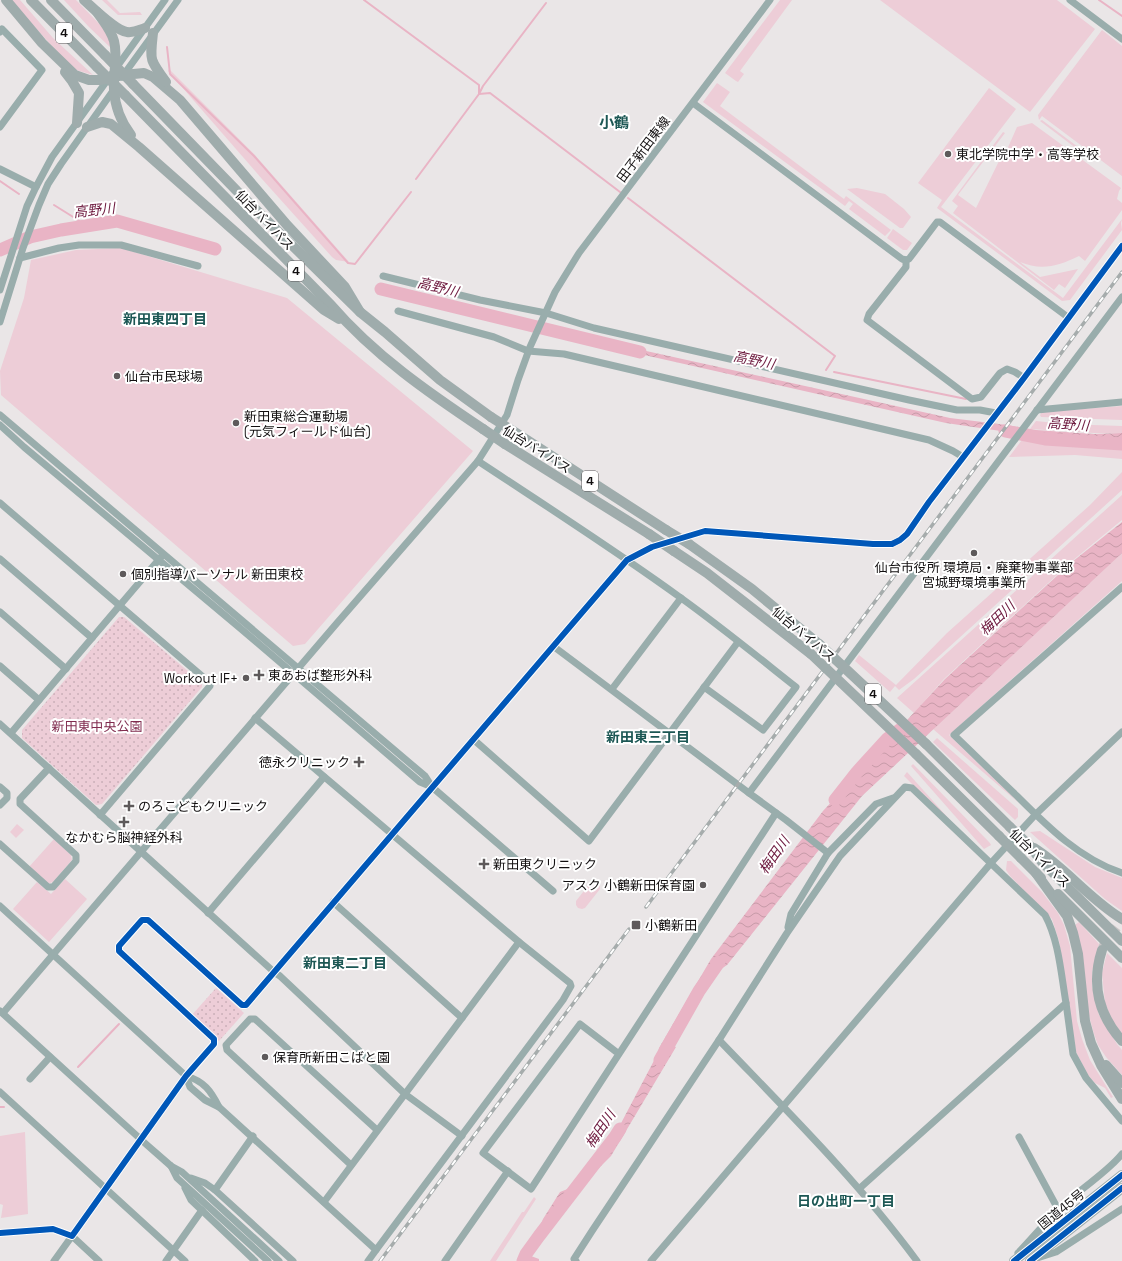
<svg xmlns="http://www.w3.org/2000/svg" width="1122" height="1261" viewBox="0 0 1122 1261" font-family="'Space Grotesk','Noto Sans JP',sans-serif">
<style>
.green{fill:#edcdd7}
.park{fill:url(#park-dots)}
.water{fill:url(#water-waves)}
.lines{fill:none;stroke-linecap:round;stroke-linejoin:round}
.stream{stroke:#e9b4c5;stroke-width:2}
.river{stroke:#e9b4c5;stroke-width:13}
.highway-tunnel{stroke:#cac6c7;stroke-width:10;stroke-dasharray:10 5;stroke-linecap:butt}
.minor{stroke:#99adac;stroke-width:7}
.highway{stroke:#9facac;stroke-width:10}
.rail-casing{stroke:#a6acac;stroke-width:3.5}
.rail{stroke:#fff;stroke-width:2;stroke-dasharray:6;stroke-linecap:butt}
.highway-bridge{stroke:#9facac;stroke-width:10}
.cycleway-casing{stroke:#fff;stroke-width:8}
.cycleway{stroke:#0057b8;stroke-width:6}
.poi-dot{fill:#5e5a5b;stroke:#fff;stroke-width:1.5}
.labels{text-anchor:middle;stroke-width:4;stroke-linejoin:round;paint-order:stroke}
.shield{fill:#fff;stroke:#595758;stroke-width:1}
.shield-label{font-size:12px;font-weight:bold;fill:#120f10}
.street-label{font-size:13px;fill:#120f10;stroke:#fff}
.poi-label{font-size:13px;fill:#120f10;stroke:#fff;text-anchor:start}
.park-label{font-size:13px;fill:#802c4f;stroke:#fff}
.water-label{font-size:14px;font-style:italic;fill:#6d193e;stroke:#fff}
.neighbourhood-label{font-size:14px;font-weight:bold;fill:#1c5754;stroke:#fff}
.quarter-label{font-size:15px;font-weight:bold;fill:#1c5754;stroke:#fff}
</style>
<defs>
<pattern id="park-dots" width="8" height="8" patternUnits="userSpaceOnUse"><rect width="8" height="8" fill="#edcdd7"/><path d="M2 2h.1M6 6h.1" fill="none" stroke="#caafb8" stroke-width="1.8" stroke-linecap="round"/></pattern>
<pattern id="water-waves" width="16" height="10" patternUnits="userSpaceOnUse"><rect width="16" height="10" fill="#e9b4c5"/><path d="M0 5q4-4 8 0t8 0" fill="none" stroke="#c79aa8"/></pattern>
</defs>
<rect width="100%" height="100%" fill="#eae6e7"/>
<g class="green">
<polygon points="10,0 20,0 53,38 93,75 73,69"/>
<polygon points="64,0 76,0 106,31 112,49 89,27"/>
<polygon points="102,0 107,0 120,13 140,12 142,15 118,15"/>
<polygon points="780,0 792,0 740,71 744,74 738,82 736,81 725,73"/>
<polygon points="880,0 1057,0 1095,29 1030,112"/>
<polygon points="1102,30 1122,46 1122,176 1042,116 1039,120 1038,115"/>
<polygon points="169,69 254,154 349,262 336,260 332,257 262,179 168,71"/>
<polygon points="717,83 730,92 720,106 844,199 846,196 891,230 885,236 849,209 853,204 849,201 845,206 703,102"/>
<polygon points="989,88 1016,109 941,207 1063,298 1122,219 1121,223 1122,230 1070,300 1062,301 937,208 942,200 918,183"/>
<polygon points="1042,120 1094,159 1093,161 1040,121"/>
<path d="M1032,123l89,65 -2,3 -2,8 5,4v7l-37,51 -6,-5c-20,10 -38,15 -59,6l20,15 38,-8 -13,19 -6,-4 -5,6 -101,-77 5,-7 -6,-5 51,-69 2,1 -47,62 18,13 23,-47h3l15,-34z"/>
<polygon points="857,188 885,194 904,209 911,217 903,228 900,228 847,189"/>
<polygon points="893,229 912,243 907,250 903,250 887,238"/>
<polygon points="121,248 287,298 473,451 305,644 293,646 1,395 0,371 24,298 31,260 76,250"/>
<polygon points="1122,406 1122,420 1041,417 1040,415 1042,412"/>
<polygon points="1036,421 1065,424 1122,426 1122,433 1094,433 1030,429"/>
<polygon points="1025,436 1044,440 1122,445 1122,459 1075,455 1009,457"/>
<polygon points="1122,472 1122,490 914,679 899,690 895,686 890,692 855,661 859,655 896,685 947,633 1090,505"/>
<polygon points="1122,495 1122,520 1072,561 944,679 914,713 897,698"/>
<polygon points="1122,552 1122,581 949,735 1019,803 933,729"/>
<polygon points="937,738 1018,809 1018,817 1015,820 933,742"/>
<polygon points="913,764 990,843 991,845 984,849 911,766"/>
<polygon points="907,772 967,839 904,776"/>
<polygon points="17,824 24,830 16,838 10,832"/>
<polygon points="1040,831 1095,867 1122,878 1122,911 1105,899 1030,832"/>
<polygon points="54,839 71,855 72,860 53,882 47,884 29,867"/>
<polygon points="1007,861 1011,861 1042,892 1058,913 1064,925 1070,946 1077,1021 1082,1039 1090,1060 1113,1097 1111,1098 1105,1088 1095,1083 1088,1075 1076,1052 1059,941 1052,919 1010,876 1006,870"/>
<polygon points="65,879 87,899 49,942 13,909 37,882 51,894"/>
<polygon points="594,880 598,881 600,884 600,889 585,908 582,909 578,908 576,905 576,901 591,882"/>
<polygon points="1079,922 1099,944 1092,972 1092,987 1099,1015 1117,1044 1122,1050 1122,1075 1106,1057 1098,1045 1094,1034 1087,1008 1075,925"/>
<polygon points="1107,953 1122,968 1122,1034 1112,1020 1105,1003 1102,973"/>
<polygon points="25,1132 28,1214 1,1218 3,1205 0,1204 0,1136"/>
<polygon points="534,1197 536,1199 496,1261 490,1261 522,1212 524,1212"/>
</g>
<g class="park">
<polygon points="119,617 124,617 202,683 202,687 102,804 96,805 22,738 22,730"/>
<polygon points="216,988 244,1013 219,1041 191,1016"/>
</g>
<g class="water">
<polygon points="619,345 950,418 1007,425 1036,430 1094,434 1122,433 1122,441 1050,438 946,423 631,352"/>
<polygon points="1122,522 1122,553 862,796 727,965 702,982 665,1043 676,1047 611,1156 571,1196 555,1209 543,1231 542,1241 531,1256 539,1259 539,1261 526,1261 543,1219 560,1192 580,1184 609,1146 658,1053 659,1048 711,959 823,811 945,679 1072,562"/>
</g>
<g class="lines">
<g class="stream">
<polyline points="364,0 479,85 479,94 490,93 620,192"/>
<polyline points="1099,0 1122,16"/>
<polyline points="167,47 170,74 254,156 348,263 355,264 411,192"/>
<polyline points="416,179 479,94 483,86 546,3"/>
<polyline points="0,181 19,194"/>
<polyline points="628,198 835,356 826,370"/>
<polyline points="54,205 86,225"/>
<polyline points="834,372 966,399"/>
<polyline points="78,1067 119,1024"/>
<polyline points="0,1107 4,1107"/>
</g>
<g class="river">
<polyline points="0,250 30,237 61,230 117,221 215,249"/>
<polyline points="381,289 640,352"/>
<polyline points="1005,431 1045,439 1122,444"/>
<polyline points="835,800 857,772 887,739 905,726"/>
<polyline points="660,1060 699,991 719,962"/>
<polyline points="523,1261 526,1254 539,1236 615,1137 620,1129"/>
</g>
<polyline class="highway-tunnel" points="1103,948 1106,941 1122,920"/>
<g class="minor">
<polyline points="1070,0 1122,39"/>
<polyline points="0,32 2,29 42,70 0,127"/>
<polyline points="122,77 178,0"/>
<polyline points="693,103 902,259 906,260 909,259 937,222 940,222 1069,318"/>
<polyline points="0,169 36,187"/>
<polyline points="20,258 59,248 79,245 121,245 198,266"/>
<polyline points="906,260 906,267 869,314 867,320 972,399 981,397 1000,373 1007,369 1015,372 1024,378"/>
<polyline points="383,276 480,300 546,313 594,328 909,400 957,410 980,410 996,413"/>
<polyline points="0,290 27,206 36,187 52,157 165,0"/>
<polyline points="398,311 494,337 528,351 564,354 929,440 953,451 963,457"/>
<polyline points="0,322 23,248 39,205 48,184 61,164 115,88"/>
<polyline points="1037,410 1122,402"/>
<polyline points="0,415 425,776 432,787"/>
<polyline points="0,425 24,447 240,628 420,782 432,787 553,891"/>
<path d="M478,461c68,45 137,89 203,137 39,28 77,59 115,89l-33,43 -59,-43"/>
<polyline points="0,503 210,683 210,686 100,815"/>
<polyline points="0,559 92,638"/>
<path d="M1122,587l-168,148c21,20 42,41 63,61 31,31 63,63 105,77"/>
<polyline points="0,612 66,669"/>
<polyline points="553,646 749,793 786,820 828,853"/>
<polyline points="0,666 39,700"/>
<polyline points="612,689 681,598"/>
<polyline points="0,724 274,972 280,976 405,1094 462,1136"/>
<polyline points="11,733 161,557"/>
<polyline points="473,739 589,841 738,642"/>
<polyline points="0,787 7,793 7,798 0,805"/>
<polyline points="749,793 1122,297"/>
<polyline points="0,844 48,887 53,887 76,861 76,855 20,804 20,799 49,768"/>
<polyline points="333,902 462,1018"/>
<path d="M0,906l186,170c18,5 25,15 33,31"/>
<polyline points="208,913 324,777"/>
<polyline points="788,927 791,914 828,853 876,804 893,798"/>
<polyline points="1066,1003 1073,1054 1086,1078 1122,1121"/>
<polyline points="0,1011 147,1145 171,1166 182,1172 279,1261"/>
<polyline points="3,1013 337,623 478,461 507,415 518,380 530,347 555,292 579,253 770,0"/>
<path d="M719,1040c68,71 139,141 198,221"/>
<path d="M619,1054l-39,-30 -97,129 48,36c82,-125 163,-251 245,-376"/>
<polyline points="186,1076 190,1087 205,1100 219,1107 376,1250 563,1000 571,986 570,983 519,942 255,718"/>
<polyline points="30,1079 50,1057"/>
<polyline points="0,1092 185,1261"/>
<polyline points="1019,1137 1059,1211"/>
<polyline points="351,1165 227,1050 226,1045 250,1019 255,1019 377,1130"/>
<polyline points="171,1166 177,1178 268,1261"/>
<polyline points="191,1178 205,1183 215,1190 293,1261"/>
<polyline points="185,1188 191,1200 255,1261"/>
<polyline points="215,1190 253,1136"/>
<polyline points="324,1202 519,942"/>
<polyline points="0,1233 53,1229 72,1236 186,1076 214,1044 214,1039 119,951 119,946 142,920 148,920 242,1005 246,1005 627,560 652,547 705,531 873,544 892,544 900,540 907,534 929,502 1024,378 1122,246"/>
<path d="M1018,1253c18,-19 35,-40 56,-57 16,-14 34,-25 48,-42"/>
<polyline points="1037,1258 1056,1252 1122,1209"/>
<polyline points="54,1261 72,1236 99,1261"/>
<polyline points="166,1261 202,1210"/>
<polyline points="368,1261 376,1250"/>
<polyline points="445,1261 508,1171"/>
<path d="M576,1261l-2,-2 18,-28 127,-191 68,-107 53,-77 65,-69 7,1 133,127c14,26 16,59 21,88l-206,185"/>
<polyline points="651,1261 991,863 1036,814 1122,732"/>
</g>
<g class="highway">
<polyline points="6,0 42,43 75,75 89,80 100,80 123,75 144,73 153,77 180,100 287,225 345,287 360,312"/>
<polyline points="31,0 97,67"/>
<polyline points="51,0 105,55"/>
<path d="M84,0c9,8 32,31 43,32 7,1 12,-2 18,-4"/>
<path d="M97,12c6,9 14,18 17,29 4,16 -1,32 0,49 1,16 7,32 17,45"/>
<path d="M153,33c-3,27 -4,26 13,49"/>
<polyline points="65,72 72,81 79,93 77,123"/>
<polyline points="133,84 237,191 360,312 385,332 440,380 491,417"/>
<path d="M125,95l206,210c43,50 98,88 152,124"/>
<polyline points="87,127 102,122 111,124 139,147 324,310 339,319"/>
<polyline points="513,431 666,530"/>
<polyline points="505,444 649,534"/>
<polyline points="689,544 752,589 819,644"/>
<polyline points="674,551 707,573 811,654"/>
<polyline points="926,744 1010,827"/>
<polyline points="916,754 999,836"/>
<polyline points="1030,846 1042,862 1122,941"/>
<path d="M1034,848c32,20 55,51 88,71"/>
<polyline points="1021,858 1041,878"/>
<polyline points="1036,873 1067,916 1073,933 1078,954 1085,1021 1091,1043 1101,1065 1122,1099"/>
<polyline points="1058,894 1122,958"/>
<path d="M1102,950c-11,34 -3,65 20,91"/>
<polyline points="1106,1065 1122,1083"/>
<polyline points="1014,1261 1122,1175"/>
<polyline points="1030,1261 1122,1188"/>
</g>
<defs>
<g id="rail">
<polyline points="646,907 1122,272"/>
<polyline points="380,1261 629,929"/>
</g>
</defs>
<use href="#rail" class="rail-casing"/>
<use href="#rail" class="rail"/>
<g class="highway-bridge">
<polyline points="105,55 133,84"/>
<polyline points="97,67 125,95"/>
<polyline points="491,417 513,431"/>
<polyline points="483,429 505,444"/>
<polyline points="666,530 689,544"/>
<polyline points="649,534 674,551"/>
<polyline points="819,644 926,744"/>
<polyline points="811,654 916,754"/>
<polyline points="1010,827 1030,846"/>
<polyline points="999,836 1021,858"/>
</g>
<defs>
<g id="cycleway">
<polyline points="0,1233 53,1229 72,1236 186,1076 214,1044 214,1039 119,951 119,946 142,920 148,920 242,1005 246,1005 627,560 652,547 705,531 873,544 892,544 900,540 907,534 929,502 1024,378 1122,246"/>
<polyline points="1014,1261 1122,1175"/>
<polyline points="1030,1261 1122,1188"/>
</g>
</defs>
<use href="#cycleway" class="cycleway-casing"/>
<use href="#cycleway" class="cycleway"/>
</g>
<g class="poi-dot">
<circle cx="948" cy="154" r="4"/>
<circle cx="117" cy="376" r="4"/>
<circle cx="236" cy="423" r="4"/>
<circle cx="974" cy="553" r="4"/>
<circle cx="123" cy="574" r="4"/>
<path d="M257 669h4v4h4v4h-4v4h-4v-4h-4v-4h4z"/>
<circle cx="246" cy="678" r="4"/>
<path d="M357 756h4v4h4v4h-4v4h-4v-4h-4v-4h4z"/>
<path d="M127 800h4v4h4v4h-4v4h-4v-4h-4v-4h4z"/>
<path d="M122 816h4v4h4v4h-4v4h-4v-4h-4v-4h4z"/>
<path d="M482 858h4v4h4v4h-4v4h-4v-4h-4v-4h4z"/>
<circle cx="703" cy="885" r="4"/>
<rect x="631" y="920" width="10" height="10" rx="2"/>
<circle cx="265" cy="1057" r="4"/>
</g>
<g class="labels">
<g class="shield">
<rect x="56" y="23" width="16" height="20" rx="3"/>
<rect x="288" y="261" width="16" height="20" rx="3"/>
<rect x="582" y="471" width="16" height="20" rx="3"/>
<rect x="865" y="684" width="16" height="20" rx="3"/>
</g>
<g class="shield-label">
<text x="64" y="37">4</text>
<text x="296" y="275">4</text>
<text x="590" y="485">4</text>
<text x="873" y="698">4</text>
</g>
<g class="street-label">
<text transform="translate(643 149) rotate(-53)" y="5">田子新田東線</text>
<text transform="translate(265 220) rotate(46)" y="5">仙台バイパス</text>
<text transform="translate(537 449) rotate(32)" y="5">仙台バイパス</text>
<text transform="translate(804 634) rotate(40)" y="5">仙台バイパス</text>
<text transform="translate(1040 858) rotate(44)" y="5">仙台バイパス</text>
<text transform="translate(1061 1209) rotate(-39)" y="5">国道45号</text>
</g>
<g class="poi-label">
<text x="956" y="159">東北学院中学・高等学校</text>
<text x="125" y="381">仙台市民球場</text>
<text x="244" y="421">新田東総合運動場<tspan x="244" dy="15">(元気フィールド仙台)</tspan></text>
<text x="974" y="572" text-anchor="middle">仙台市役所 環境局・廃棄物事業部<tspan x="974" dy="15">宮城野環境事業所</tspan></text>
<text x="131" y="579">個別指導パーソナル 新田東校</text>
<text x="268" y="680">東あおば整形外科</text>
<text x="238" y="683" text-anchor="end">Workout IF+</text>
<text x="350" y="767" text-anchor="end">徳永クリニック</text>
<text x="138" y="811">のろこどもクリニック</text>
<text x="124" y="842" text-anchor="middle">なかむら脳神経外科</text>
<text x="493" y="869">新田東クリニック</text>
<text x="695" y="890" text-anchor="end">アスク 小鶴新田保育園</text>
<text x="645" y="930">小鶴新田</text>
<text x="273" y="1062">保育所新田こばと園</text>
</g>
<g class="park-label">
<text x="97" y="731">新田東中央公園</text>
</g>
<g class="water-label">
<text transform="translate(94 210) rotate(-6)" y="5">高野川</text>
<text transform="translate(438 287) rotate(14)" y="5">高野川</text>
<text transform="translate(754 360) rotate(12)" y="5">高野川</text>
<text transform="translate(1068 424) rotate(4)" y="5">高野川</text>
<text transform="translate(997 618) rotate(-44)" y="5">梅田川</text>
<text transform="translate(774 855) rotate(-55)" y="5">梅田川</text>
<text transform="translate(600 1129) rotate(-56)" y="5">梅田川</text>
</g>
<g class="neighbourhood-label">
<text x="165" y="324">新田東四丁目</text>
<text x="648" y="742">新田東三丁目</text>
<text x="345" y="968">新田東二丁目</text>
<text x="846" y="1206">日の出町一丁目</text>
</g>
<g class="quarter-label">
<text x="614" y="128">小鶴</text>
</g>
</g>
</svg>
